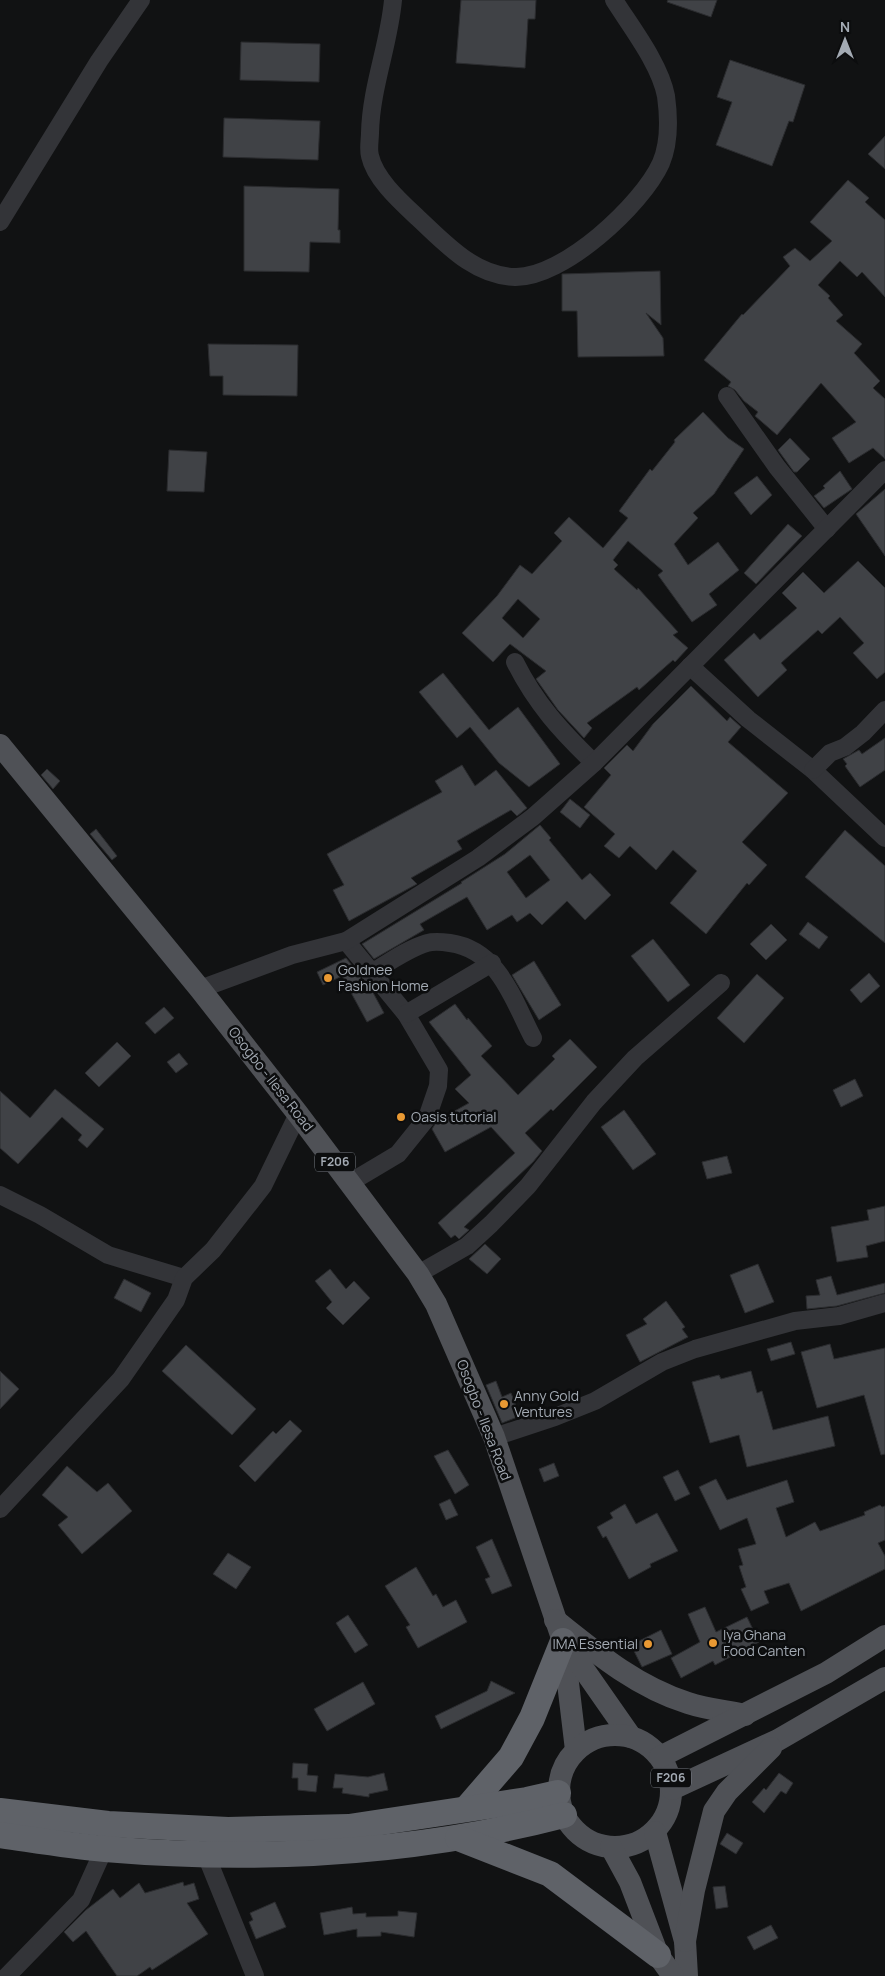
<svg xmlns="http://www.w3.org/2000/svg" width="885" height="1976" viewBox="0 0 885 1976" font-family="Manrope,sans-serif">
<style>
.building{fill:#404246;stroke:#2b2c2f;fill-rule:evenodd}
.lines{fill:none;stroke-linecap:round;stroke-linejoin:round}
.minor{stroke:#333438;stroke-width:18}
.major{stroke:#4f5156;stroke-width:22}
.highway{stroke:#5f6268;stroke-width:26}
.poi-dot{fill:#e99933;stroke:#0c0d0e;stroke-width:2}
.labels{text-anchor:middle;stroke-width:5;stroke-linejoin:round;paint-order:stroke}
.shield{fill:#0c0d0e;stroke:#767b82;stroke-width:1}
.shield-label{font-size:12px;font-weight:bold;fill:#a3aab3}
.poi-label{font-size:14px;fill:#a3aab3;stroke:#0c0d0e;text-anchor:start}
.street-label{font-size:14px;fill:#a3aab3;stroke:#0c0d0e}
</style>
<rect width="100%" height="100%" fill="#111213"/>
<g class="building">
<polygon points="461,0 536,0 535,19 528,19 525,68 456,63"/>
<polygon points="668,0 717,0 711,17 667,2"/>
<polygon points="241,42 320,44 319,82 240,80"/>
<polygon points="730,60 805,85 793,122 789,121 772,166 716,145 732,102 717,97"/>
<polygon points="224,118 320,121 318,160 223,157"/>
<polygon points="885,136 885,169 868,154"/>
<polygon points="848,180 869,198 865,202 885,220 885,297 862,272 857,277 840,261 818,285 830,296 828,298 843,315 836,321 862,344 854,353 880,381 873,388 885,399 885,459 873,448 849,463 832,438 856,422 821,383 777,435 755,416 758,412 744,401 735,390 728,386 731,382 704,360 742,314 743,315 790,266 783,257 795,248 810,261 832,241 810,222"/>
<polygon points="244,186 339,189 338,230 340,230 340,243 310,242 309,272 244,271"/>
<polygon points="660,271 661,325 646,313 663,338 664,356 578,357 577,311 562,311 562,274"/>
<polygon points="208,344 298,345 297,396 223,395 223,376 210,376"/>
<path d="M703,412l25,26 16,11 -30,45 -21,19 5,5 -24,26 14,21 30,-23 21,28 -30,24 8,11 -25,17 -34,-47 5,-4 -35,-30 -15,19 5,5 -4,4 23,21 1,-2 40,44 -5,3 15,13 -13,14 -2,-2 -34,30 -2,-3 -50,36 5,5 -8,10 -26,-28 -22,-31 10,-8 -36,-27 -17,18 -31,-29 35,-37 23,-31 12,9 30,-33 -8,-8 15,-16 34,31 25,-30 -9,-7 31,-42 2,2 23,-29 -1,-2zM518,599l22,20 -17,19 -21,-20z"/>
<polygon points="790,438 810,459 797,472 794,472 778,450"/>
<polygon points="169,450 207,452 204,492 167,491"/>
<polygon points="840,471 852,489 824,508 814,496 825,488 823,486"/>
<polygon points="757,476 772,495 751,515 734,493"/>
<polygon points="885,489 885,556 856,514"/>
<polygon points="788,524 802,536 756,584 744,573"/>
<polygon points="858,561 885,588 885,672 877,679 853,653 864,643 840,617 822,634 818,630 781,663 787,670 758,697 724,660 754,633 760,640 797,608 782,593 803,572 824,593"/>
<polygon points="443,673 489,730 518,707 560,764 529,787 499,763 470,727 457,738 419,692"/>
<polygon points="691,686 727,721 730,717 741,727 728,742 788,793 742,842 767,865 749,885 747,883 706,934 670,903 697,871 673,850 656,870 630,846 619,858 604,846 615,834 584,807 611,775 604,768 627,745 633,751 653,724"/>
<polygon points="885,738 885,770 860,787 845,766 847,764 843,759 859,750 862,754"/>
<polygon points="462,765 475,786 496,770 527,808 517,816 511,810 457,841 462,849 411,878 417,884 349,921 333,890 344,885 327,854 442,792 435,781"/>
<polygon points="47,769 60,781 53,789 41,775"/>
<polygon points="570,799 590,815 580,828 560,812"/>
<path d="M540,825l11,13 -2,2 33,40 8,-7 21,22 -26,25 -18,-19 -25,24 -12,-12 -13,9 -5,-7 -25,15 -20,-33 -47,27 4,6 -50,29 -12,-15 100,-61 -1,-1 44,-28zM530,855l20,25 -24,18 -19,-26z"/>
<polygon points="96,829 117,856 112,860 90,834"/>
<polygon points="845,830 885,866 885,943 805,877"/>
<polygon points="808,922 828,937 819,949 799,934"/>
<polygon points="771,924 787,940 766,960 750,944"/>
<polygon points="653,939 690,985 668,1002 631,956"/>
<polygon points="346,958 359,974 361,980 370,987 384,1013 367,1022 342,976 323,985 317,972"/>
<polygon points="534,961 561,1005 539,1020 512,975"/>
<polygon points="869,973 880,986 861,1003 850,990"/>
<polygon points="757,974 784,998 744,1043 717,1018"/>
<polygon points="455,1004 467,1020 468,1018 492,1046 481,1056 518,1095 555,1059 552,1056 570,1039 597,1067 553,1111 551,1109 525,1133 542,1151 533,1162 464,1227 469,1230 459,1239 455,1235 451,1238 438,1223 515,1153 491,1127 445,1152 432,1129 437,1121 469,1103 455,1089 471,1075 429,1022"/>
<polygon points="164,1007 174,1018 155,1034 145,1023"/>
<polygon points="117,1042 131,1056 99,1087 85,1073"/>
<polygon points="179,1053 188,1064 176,1073 167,1062"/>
<polygon points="855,1079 863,1096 841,1107 833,1090"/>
<polygon points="55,1089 104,1129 87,1148 78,1140 82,1135 62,1117 18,1164 0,1148 0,1091 30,1118"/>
<polygon points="624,1110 656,1154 633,1170 601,1127"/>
<polygon points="727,1156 732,1173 707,1179 702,1162"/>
<polygon points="885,1206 885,1241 866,1246 868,1257 837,1262 831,1227 869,1220 867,1210"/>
<polygon points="485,1244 501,1259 487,1274 469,1259"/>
<polygon points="758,1264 774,1302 745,1313 730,1275"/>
<polygon points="330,1269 346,1289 354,1281 370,1298 343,1325 326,1308 332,1302 315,1281"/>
<polygon points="831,1276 837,1295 885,1283 885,1293 837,1306 807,1309 806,1296 820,1295 816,1280"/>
<polygon points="124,1279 151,1293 141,1312 114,1298"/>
<polygon points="666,1301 685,1327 682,1329 688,1337 640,1362 626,1335 647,1324 643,1319"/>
<polygon points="791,1342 795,1354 771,1361 767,1349"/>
<polygon points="830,1344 834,1359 885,1348 885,1454 881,1455 864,1395 817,1408 801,1352"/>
<polygon points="186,1345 256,1409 232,1435 162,1371"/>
<polygon points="0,1371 19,1389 0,1409"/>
<polygon points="751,1371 757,1393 762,1391 773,1430 828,1416 835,1446 747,1467 739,1435 710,1443 692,1382 719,1375 721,1379"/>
<polygon points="496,1381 502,1397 511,1393 520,1416 502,1423 486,1385"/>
<polygon points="290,1420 302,1431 255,1482 239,1466 273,1431 276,1434"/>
<polygon points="448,1450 469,1485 455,1494 434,1456"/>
<polygon points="554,1463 559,1476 544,1482 539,1469"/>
<polygon points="67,1466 97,1492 108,1483 132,1511 82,1554 58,1525 68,1517 42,1495"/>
<polygon points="678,1470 690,1494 675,1501 663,1477"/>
<polygon points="716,1479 727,1500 787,1480 794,1502 776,1508 786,1537 815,1522 820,1531 865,1515 864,1512 880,1505 882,1507 885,1506 885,1540 878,1543 885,1556 885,1569 801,1611 789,1583 764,1591 769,1603 751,1611 741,1589 746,1587 739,1566 743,1565 738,1549 756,1544 747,1518 720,1530 699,1487"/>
<polygon points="450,1499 458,1515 446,1520 439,1504"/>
<polygon points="625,1504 636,1524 657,1513 678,1551 650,1564 651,1567 629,1579 606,1536 603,1538 597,1527 613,1518 610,1513"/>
<polygon points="492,1539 512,1586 492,1594 485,1579 490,1577 476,1547"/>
<polygon points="228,1553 251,1567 236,1589 213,1574"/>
<polygon points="416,1567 433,1596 436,1594 443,1607 456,1600 467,1622 418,1648 406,1627 410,1625 385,1586"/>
<polygon points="705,1607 716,1632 747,1617 759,1642 715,1665 713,1661 681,1678 671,1658 700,1642 688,1614"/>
<polygon points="348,1615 368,1645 355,1653 336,1623"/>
<polygon points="661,1630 672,1654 642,1667 631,1645"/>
<polygon points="491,1681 515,1693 441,1729 435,1716 487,1691"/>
<polygon points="363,1682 375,1704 327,1731 314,1709"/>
<polygon points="293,1763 308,1764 307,1775 318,1776 316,1792 298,1790 298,1778 292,1778"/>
<polygon points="384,1773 388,1790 369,1794 369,1797 342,1793 343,1788 333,1788 335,1774 368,1777"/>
<polygon points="779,1773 793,1783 786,1794 781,1791 764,1813 752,1802 764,1788 766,1790"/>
<polygon points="727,1833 743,1843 736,1854 720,1844"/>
<polygon points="183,1882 184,1886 194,1883 199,1899 187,1903 208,1934 152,1970 150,1967 137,1976 117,1976 86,1931 73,1942 64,1932 86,1910 113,1889 120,1898 139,1883 145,1893"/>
<polygon points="725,1886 728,1907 716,1909 713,1887"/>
<polygon points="275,1902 286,1927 256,1939 249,1922 253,1920 250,1913"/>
<polygon points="352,1907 353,1914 366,1913 366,1917 398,1916 398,1911 417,1913 414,1937 381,1932 381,1936 357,1937 357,1929 324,1935 320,1913"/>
<polygon points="771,1925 778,1938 754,1950 747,1937"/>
</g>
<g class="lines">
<g class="minor">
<path d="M393,0c-4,45 -22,87 -23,133 0,7 -2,16 0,23 5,23 31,46 48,62 27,25 56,58 97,59 48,1 127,-72 146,-114 9,-21 8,-45 5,-67 -6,-32 -35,-69 -52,-96"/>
<polyline points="0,222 99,61 141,0"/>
<polyline points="727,396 777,467 827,529"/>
<path d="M515,662c21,42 46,69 79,101"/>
<polyline points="690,666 748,719 813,770 885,838"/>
<polyline points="813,770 830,753 845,747 863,733 885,710"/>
<polyline points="346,941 406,1014 439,1070 438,1086 427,1118 398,1154 351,1182"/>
<path d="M370,974c18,-11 37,-25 57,-31 7,-2 16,-1 23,0 49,7 63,57 83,95"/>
<polyline points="200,989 292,955 346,941 478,858 533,817 594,763 885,470"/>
<polyline points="406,1014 492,963"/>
<polyline points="0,1195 40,1215 108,1255 184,1278"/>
<polyline points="418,1274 467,1246 491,1224 528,1186 594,1102 635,1058 721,983"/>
<polyline points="494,1437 555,1417 595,1401 662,1362 695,1349 795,1321 839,1316 885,1303"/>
<polyline points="0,1509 121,1379 176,1300 184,1278 213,1250 263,1186 298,1114"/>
<polyline points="206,1855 255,1976"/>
<polyline points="7,1976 81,1900 104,1849"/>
</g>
<g class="major">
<polyline points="0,745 200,989 298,1114 418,1274 436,1304 494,1437 563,1641 576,1750"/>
<path d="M555,1620c41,33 82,67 133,83 18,6 38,8 57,12"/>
<polyline points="564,1641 631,1737"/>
<circle cx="615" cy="1791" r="56"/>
<polyline points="660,1757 826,1673 885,1636"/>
<polyline points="672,1789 778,1740 885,1678"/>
<polyline points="655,1832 685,1941 687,1976"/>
<polyline points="611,1847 630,1882 658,1955 673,1976"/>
<polyline points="685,1941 694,1890 714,1811 727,1792 771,1748"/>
</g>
<g class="highway">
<polyline points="467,1808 511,1757 532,1718 563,1641"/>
<polyline points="0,1811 108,1824 228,1830 349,1827 527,1800 558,1793"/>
<path d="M0,1835c35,5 70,11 105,14 154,13 309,5 459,-34"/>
<polyline points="458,1838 550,1874 658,1955"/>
</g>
</g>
<g class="poi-dot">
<circle cx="328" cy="978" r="5"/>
<circle cx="401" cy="1117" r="5"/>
<circle cx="504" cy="1404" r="5"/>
<circle cx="713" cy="1643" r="5"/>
<circle cx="648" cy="1644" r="5"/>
</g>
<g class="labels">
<g class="shield">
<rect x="315" y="1152.5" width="40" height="19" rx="4"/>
<rect x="651" y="1768.5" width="40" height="19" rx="4"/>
</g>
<g class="shield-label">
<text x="335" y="1166">F206</text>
<text x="671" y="1782">F206</text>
</g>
<g class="poi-label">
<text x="338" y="975">Goldnee<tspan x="338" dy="16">Fashion Home</tspan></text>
<text x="411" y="1122">Oasis tutorial</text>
<text x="514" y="1401">Anny Gold<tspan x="514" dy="16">Ventures</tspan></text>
<text x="723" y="1640">Iya Ghana<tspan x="723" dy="16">Food Canten</tspan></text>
<text x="638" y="1649" text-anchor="end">IMA Essential</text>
</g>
<g class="street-label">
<text transform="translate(271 1079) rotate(52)" y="5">Osogbo - Ilesa Road</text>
<text transform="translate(484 1420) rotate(69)" y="5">Osogbo - Ilesa Road</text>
</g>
</g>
<g transform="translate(845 40)" stroke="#0c0d0e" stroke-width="4" paint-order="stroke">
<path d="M0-4L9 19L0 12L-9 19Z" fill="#a3aab3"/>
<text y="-8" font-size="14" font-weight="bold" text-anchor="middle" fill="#a3aab3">N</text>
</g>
</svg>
